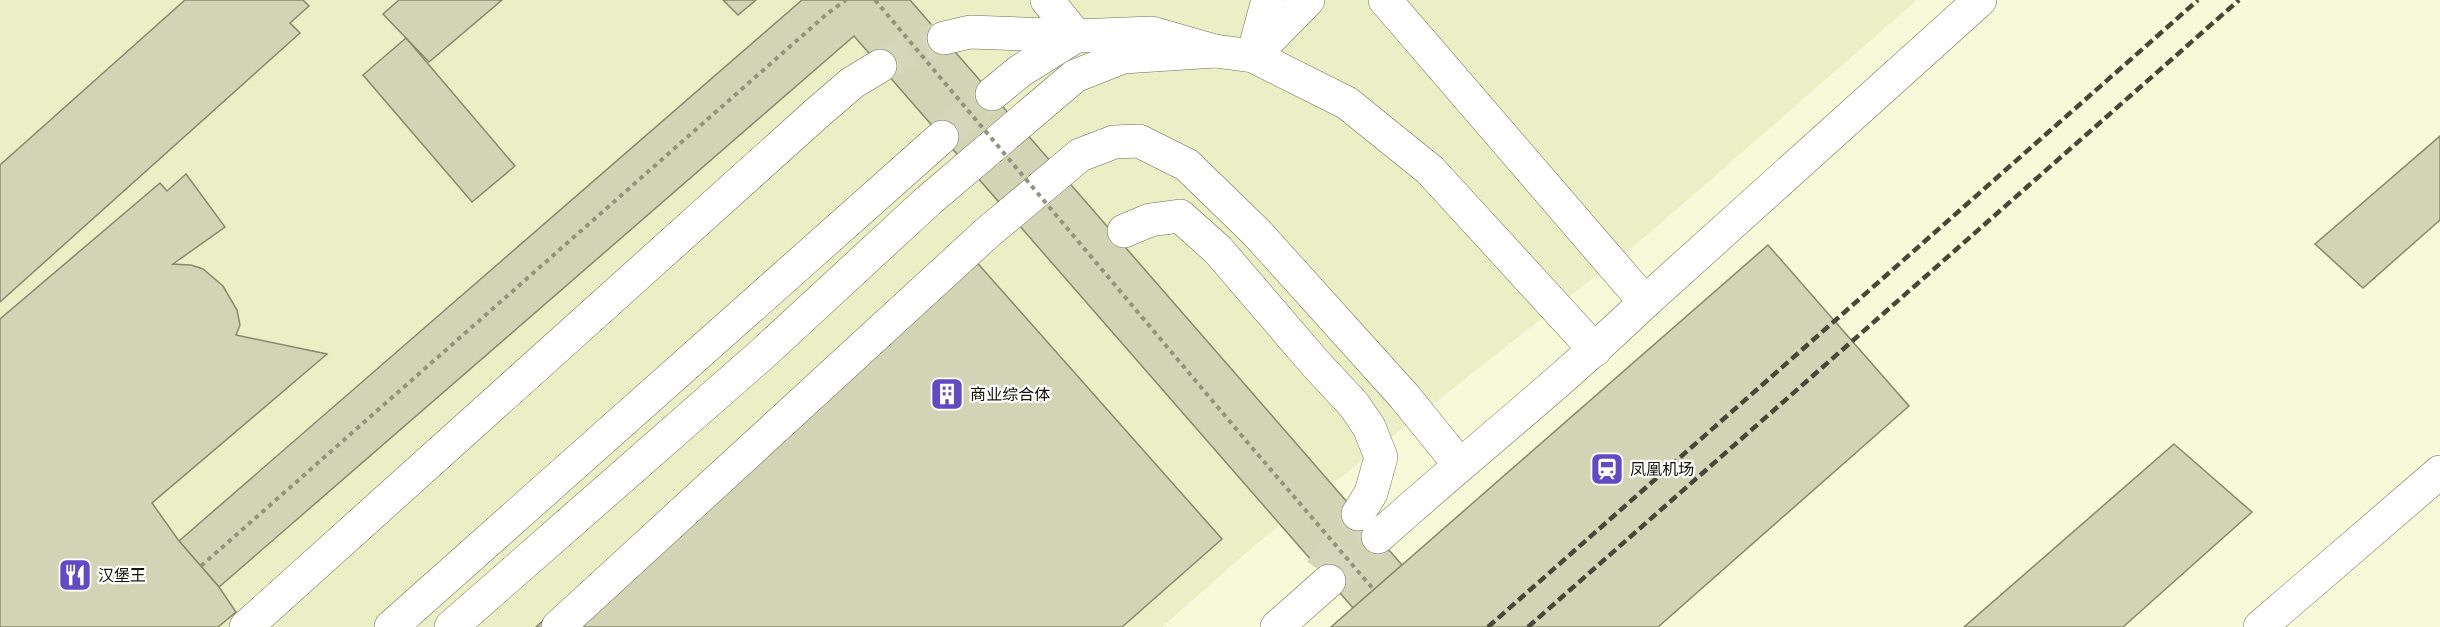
<svg xmlns="http://www.w3.org/2000/svg" width="2440" height="627" viewBox="0 0 2440 627" font-family="'DM Sans','Noto Sans SC',sans-serif">
<style>
.built{fill:#ebefc6}
.building{fill:#d2d5b5;stroke:#86896b;stroke-width:1.5}
.lines{fill:none;stroke-linecap:round;stroke-linejoin:round}
.minor-tunnel{stroke:#d5d7ba;stroke-width:33;stroke-dasharray:33 16;stroke-linecap:butt}
.major-tunnel{stroke:#d5d7ba;stroke-width:33;stroke-dasharray:33 16;stroke-linecap:butt}
.minor-casing{stroke:#6c6f51;stroke-width:34}
.major-casing{stroke:#6c6f51;stroke-width:34}
.path{stroke:#92947c;stroke-width:4;stroke-dasharray:4.5 4.5;stroke-linecap:butt}
.minor{stroke:#fff;stroke-width:33}
.major{stroke:#fff;stroke-width:33}
.rail{stroke:#474938;stroke-width:4.5;stroke-dasharray:9 4.5;stroke-linecap:butt}
.path-bridge{stroke:#92947c;stroke-width:4;stroke-dasharray:4.5 4.5;stroke-linecap:butt}
.labels{text-anchor:middle;stroke-width:4.5;stroke-linejoin:round;paint-order:stroke}
.poi-label{font-size:16px;fill:#121307;stroke:#fff;text-anchor:start}
</style>
<rect width="100%" height="100%" fill="#f7fad9"/>
<polygon class="built" points="0,0 1917,0 1646,236 1255,545 1162,627 0,627"/>
<g class="building">
<polygon points="185,0 303,0 309,6 290,23 300,33 0,302 0,165"/>
<polygon points="399,0 502,0 429,62 383,14"/>
<polygon points="723,0 756,0 738,15"/>
<polygon points="802,0 910,0 1402,565 1353,608 854,36 219,587 179,541"/>
<polygon points="406,38 515,166 472,202 363,75"/>
<polygon points="2440,136 2440,220 2363,288 2315,244"/>
<polygon points="186,174 225,227 173,264 191,265 203,269 223,286 237,310 240,325 236,335 327,354 152,503 179,541 219,587 236,612 218,627 0,627 0,319 160,183 167,191"/>
<polygon points="1768,245 1909,406 1658,627 1331,627"/>
<polygon points="965,249 1222,539 1122,627 536,627"/>
<polygon points="2174,444 2252,512 2123,627 1964,627"/>
</g>
<g class="lines">
<g class="minor-tunnel">
<polyline points="880,66 916,46 944,38"/>
<polyline points="942,137 992,94"/>
<polyline points="1321,571 1358,514"/>
</g>
<polyline class="major-tunnel" points="1329,581 1378,537"/>
<defs>
<g id="minor">
<polyline points="1047,0 1076,36"/>
<polyline points="1385,0 1645,302"/>
<polyline points="944,38 970,32 1076,36 1152,33 1215,51 1253,56 1347,103 1430,170 1595,350"/>
<polyline points="1253,55 1268,0"/>
<polyline points="1253,56 1308,0"/>
<polyline points="992,94 1020,71 1076,36"/>
<polyline points="1124,231 1150,220 1180,216 1218,250 1315,363 1354,405 1369,427 1381,457 1371,493 1358,514"/>
<polyline points="246,627 816,114 852,83 880,66"/>
<polyline points="391,627 942,137"/>
<polyline points="451,627 760,356 928,201 1075,76 1123,57 1215,51"/>
<polyline points="558,627 987,233 1080,155 1114,142 1139,141 1187,165 1257,233 1404,396 1459,464"/>
<polyline points="2260,627 2440,472"/>
</g>
<g id="major">
<path d="M1378,537c88,-79 182,-153 267,-235l335,-302"/>
<polyline points="1277,627 1329,581"/>
</g>
</defs>
<use href="#minor" class="minor-casing"/>
<use href="#major" class="major-casing"/>
<polyline class="path" points="201,566 828,13 846,0"/>
<use href="#minor" class="minor"/>
<use href="#major" class="major"/>
<g class="rail">
<polyline points="1488,627 2198,0"/>
<polyline points="1528,627 2239,0"/>
</g>
<polyline class="path-bridge" points="875,0 1248,443 1374,590"/>
</g>
<defs>
<symbol id="building-square" viewBox="-11 -11 22 22"><rect x="-9" y="-9" width="18" height="18" rx="4" fill="#604bc3" stroke="#fff"/><path d="M-4-6H4V6H1V3H-1V6H-4ZM-2.5-4.3h1.7v1.8h-1.7ZM.8-4.3h1.7v1.8H.8ZM-2.5-1h1.7V.8h-1.7ZM.8-1h1.7V.8H.8Z" fill="#fff"/></symbol>
<symbol id="station-square" viewBox="-11 -11 22 22"><rect x="-9" y="-9" width="18" height="18" rx="4" fill="#604bc3" stroke="#fff"/><path d="M-3-6H3Q5-6 5-4V2Q5 4 3 4L4.5 6H3L1.5 4h-3L-3 6H-4.5L-3 4Q-5 4-5 2V-4Q-5-6-3-6ZM-3.5-4v3h7v-3ZM-3.5 1v1.5H-2V1ZM2 1v1.5H3.5V1Z" fill="#fff"/></symbol>
<symbol id="restaurant-square" viewBox="-11 -11 22 22"><rect x="-9" y="-9" width="18" height="18" rx="4" fill="#604bc3" stroke="#fff"/><path d="M-5-6h1v4h1v-4h1v4h1v-4h1v5L-1.5 .5V6h-2V.5L-5-1ZM5-6V6H3V1.5H1.5Q1.5-4 5-6Z" fill="#fff"/></symbol>
</defs>
<g fill-rule="evenodd">
<use href="#building-square" x="928" y="375" width="38" height="38"/>
<use href="#station-square" x="1588" y="450" width="38" height="38"/>
<use href="#restaurant-square" x="56" y="556" width="38" height="38"/>
</g>
<g class="labels">
<g class="poi-label">
<text x="970" y="400">商业综合体</text>
<text x="1630" y="475">凤凰机场</text>
<text x="98" y="581">汉堡王</text>
</g>
</g>
</svg>
